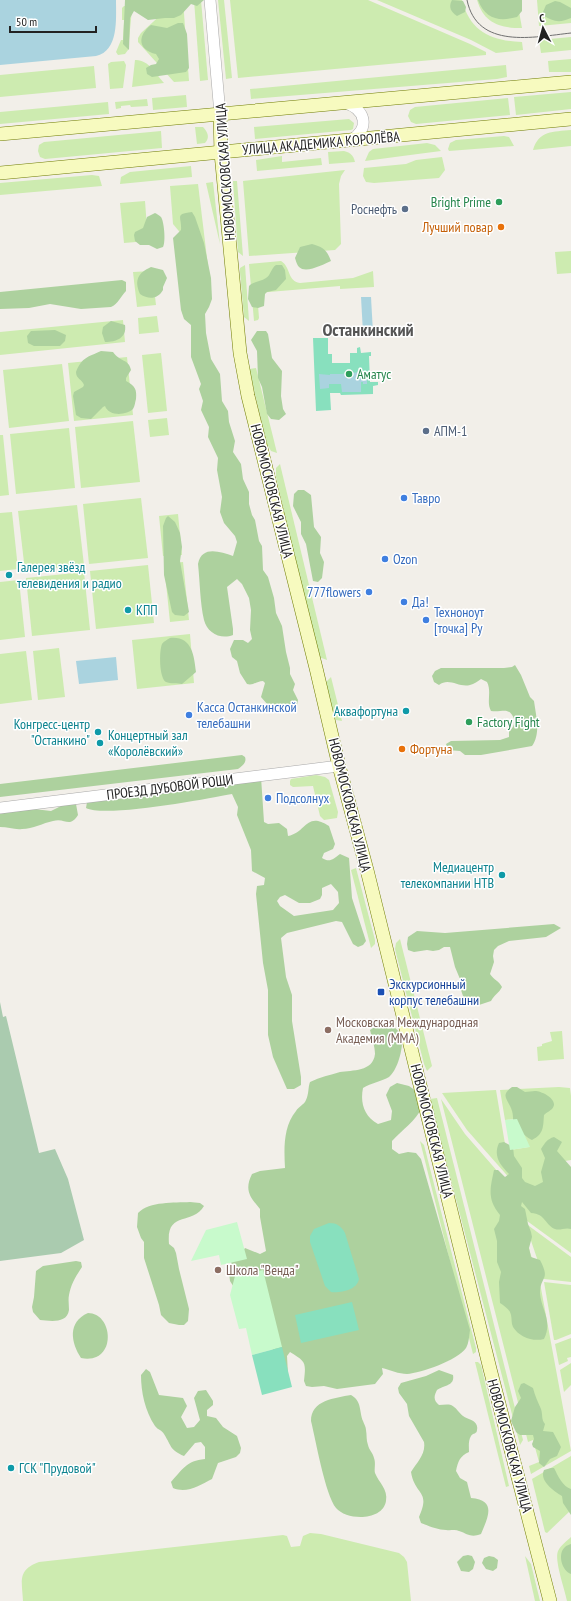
<svg xmlns="http://www.w3.org/2000/svg" width="571" height="1601" viewBox="0 0 571 1601" font-family="'PT Sans Narrow',sans-serif">
<style>
.grass{fill:#cdebb0}
.forest{fill:#add19e;fill-rule:evenodd}
.cemetery{fill:#aacbaf}
.park{fill:#c8facc}
.pitch{fill:#88e0be}
.water{fill:#aad3df}
.lines{fill:none;stroke-linecap:round;stroke-linejoin:round}
.tertiary-casing{stroke:#a9a9a9;stroke-width:12}
.secondary-casing{stroke:#707d05;stroke-width:14}
.tertiary{stroke:#fff;stroke-width:11}
.secondary{stroke:#f7fabf;stroke-width:13}
.tram{stroke:#707070;stroke-width:1}
.leisure-dot{fill:#2e9e5b;stroke:#fff;stroke-width:1.5}
.service-dot{fill:#5c6f8a;stroke:#fff;stroke-width:1.5}
.food-dot{fill:#e8710a;stroke:#fff;stroke-width:1.5}
.shop-dot{fill:#3f7fe0;stroke:#fff;stroke-width:1.5}
.culture-dot{fill:#0f9aa8;stroke:#fff;stroke-width:1.5}
.transit-dot{fill:#1a4fb4;stroke:#fff;stroke-width:1.5}
.education-dot{fill:#8d6e63;stroke:#fff;stroke-width:1.5}
.labels{text-anchor:middle;stroke-width:3;stroke-linejoin:round;paint-order:stroke}
.street-label{font-size:14px;fill:#222;stroke:#fff}
.leisure-label{font-size:14px;fill:#27864d;stroke:#fff;text-anchor:start}
.service-label{font-size:14px;fill:#4e5e75;stroke:#fff;text-anchor:end}
.food-label{font-size:14px;fill:#c56008;stroke:#fff;text-anchor:end}
.shop-label{font-size:14px;fill:#366cbe;stroke:#fff;text-anchor:start}
.culture-label{font-size:14px;fill:#0d838f;stroke:#fff;text-anchor:start}
.transit-label{font-size:14px;fill:#164399;stroke:#fff;text-anchor:start}
.education-label{font-size:14px;fill:#785e54;stroke:#fff;text-anchor:start}
.district-label{font-size:18px;font-weight:bold;fill:#555;stroke:#fff}
</style>
<rect width="100%" height="100%" fill="#f2efe9"/>
<g class="grass">
<polygon points="177,0 183,0 189,81 174,82 138,42 138,38 141,33"/>
<polygon points="194,0 201,0 208,80 200,81"/>
<polygon points="218,0 224,0 232,78 226,79"/>
<polygon points="230,0 368,0 470,44 486,52 486,55 238,78"/>
<path d="M377,0h85c8,32 30,41 60,42l1,8 -27,3 -25,-13z"/>
<path d="M477,0h40l5,28c-23,0 -38,-5 -45,-28z"/>
<polygon points="537,0 571,0 571,23 539,26"/>
<polygon points="124,6 131,6 132,9 128,50 125,54 118,55 116,52 121,40 123,40 124,20 122,20 122,8"/>
<polygon points="571,37 571,50 541,53 539,40"/>
<polygon points="571,59 571,72 549,72 548,61"/>
<path d="M135,60c13,-1 21,14 29,23l-32,4z"/>
<polygon points="124,61 126,65 123,88 110,89 108,64 111,62"/>
<polygon points="506,65 507,77 497,79 251,99 250,89"/>
<polygon points="94,66 96,88 0,97 0,75"/>
<polygon points="571,92 571,109 516,115 514,97"/>
<polygon points="186,95 187,107 153,110 152,98"/>
<polygon points="508,98 510,115 416,124 411,122 408,116 410,110 415,107"/>
<polygon points="147,99 148,106 131,107 130,105 121,106 121,108 116,109 115,102"/>
<polygon points="108,102 109,114 0,124 0,112"/>
<polygon points="349,119 354,123 353,129 351,130 255,139 254,127"/>
<path d="M195,127h8c5,5 7,11 2,16l-8,1z"/>
<path d="M571,130v16l-38,4c6,-20 20,-18 38,-20z"/>
<polygon points="161,131 162,148 45,159 40,157 38,151 39,145 44,142"/>
<polygon points="504,136 509,137 514,146 449,151 448,149 450,143 456,140"/>
<path d="M427,143l8,2 6,6c-26,3 -51,7 -76,10l4,-9 4,-3z"/>
<path d="M344,151c7,2 9,4 11,11l-26,2 -1,-12z"/>
<polygon points="282,156 282,162 321,158 322,165 257,171 256,160"/>
<polygon points="442,157 445,170 439,178 374,183 366,182 363,176 364,168 406,164 416,160"/>
<polygon points="191,166 192,177 120,184 121,177 130,172"/>
<polygon points="345,170 341,176 339,184 341,244 335,250 249,256 243,181"/>
<polygon points="92,175 99,176 102,186 0,195 0,183"/>
<polygon points="233,181 237,181 243,256 238,252"/>
<polygon points="213,182 220,244 206,183"/>
<polygon points="198,184 208,266 173,224 170,186"/>
<polygon points="145,201 148,241 124,243 120,203"/>
<polygon points="571,251 571,273 557,274 555,252"/>
<path d="M281,261c10,6 6,20 19,22l53,-5 20,-7 1,16 -34,2v-3l-83,7 2,25 -1,2 -4,1 -5,-57z"/>
<polygon points="245,265 249,321 244,317 240,272 240,268"/>
<polygon points="152,271 156,305 137,307 133,272"/>
<polygon points="157,316 159,332 139,334 138,318"/>
<polygon points="123,320 125,342 0,355 0,332"/>
<polygon points="161,353 167,411 148,413 142,355"/>
<polygon points="127,357 133,415 74,421 68,363"/>
<polygon points="62,364 69,421 9,428 3,370"/>
<polygon points="256,368 277,453 271,451 267,444 249,369"/>
<polygon points="167,418 169,435 150,437 148,420"/>
<polygon points="133,421 140,482 81,488 75,427"/>
<polygon points="69,428 75,488 16,494 10,434"/>
<polygon points="0,435 3,435 9,495 0,496"/>
<polygon points="280,464 327,660 319,657 317,652 276,477 276,468"/>
<polygon points="141,498 148,558 89,564 83,504"/>
<polygon points="77,505 84,565 25,571 18,511"/>
<polygon points="12,512 18,569 0,571 0,513"/>
<polygon points="178,514 182,555 163,556 159,516"/>
<polygon points="183,562 189,620 170,622 164,564"/>
<polygon points="148,565 154,623 96,629 90,571"/>
<polygon points="84,572 90,630 32,636 26,578"/>
<polygon points="19,580 25,637 0,640 0,582"/>
<polygon points="190,634 194,683 137,689 132,640"/>
<polygon points="59,648 65,697 38,700 33,651"/>
<polygon points="26,651 32,700 0,704 0,654"/>
<polygon points="331,677 342,721 336,720 334,717 326,682"/>
<polygon points="316,775 325,777 329,780 338,812 337,818 324,820 320,816 313,786 293,787 290,785 290,781 291,779"/>
<polygon points="356,868 375,940 375,944 371,948 351,870"/>
<polygon points="400,939 432,1066 427,1071 424,1064 395,949 396,943"/>
<polygon points="562,1031 564,1059 538,1061 537,1047 542,1046 542,1044 552,1041 550,1032"/>
<polygon points="559,1087 570,1088 571,1096 571,1160 565,1161 567,1197 518,1193 510,1150 529,1147 517,1119 505,1120 500,1090"/>
<polygon points="496,1090 511,1180 467,1130 442,1093"/>
<polygon points="437,1098 523,1440 520,1445 431,1103 430,1099"/>
<polygon points="441,1099 465,1134 512,1188 519,1218 540,1283 571,1451 531,1474 529,1466 539,1462 533,1440 528,1442"/>
<polygon points="420,1141 424,1145 476,1348 476,1352 473,1354"/>
<polygon points="518,1196 571,1217 571,1253 523,1218"/>
<polygon points="525,1223 571,1257 571,1282 544,1279"/>
<polygon points="544,1282 571,1285 571,1334 556,1340 554,1340"/>
<polygon points="571,1338 571,1357 567,1358 568,1361 559,1365 555,1344"/>
<polygon points="475,1362 478,1362 481,1365 509,1486 506,1487"/>
<polygon points="571,1363 571,1385 564,1392 560,1370"/>
<polygon points="571,1456 571,1510 547,1533 545,1532 532,1479"/>
<path d="M310,1533l11,1 78,19 5,4 3,5 4,39h-388c-1,-20 -6,-31 16,-39l244,-27 4,1 4,11 9,-1 3,-10z"/>
<path d="M571,1537v64h-4c-2,-11 -13,-41 -9,-50 3,-6 9,-10 13,-14z"/>
<polygon points="525,1556 531,1564 540,1601 535,1601"/>
</g>
<g class="forest">
<polygon points="125,0 204,0 197,6 191,4 181,15 174,18 165,18 148,20 134,11 130,18 129,50 123,44"/>
<path d="M452,0l11,1 3,6 -1,5 -8,4c-6,-4 -9,-9 -5,-16z"/>
<path d="M478,0h44v11l-5,6c-18,5 -32,2 -39,-17z"/>
<path d="M555,1l5,1 11,6v10c-11,5 -18,4 -28,-3v-3l3,-7z"/>
<path d="M178,23h5l4,11 2,34 -3,4 -34,5 -5,-3 -1,-6 5,-3 5,-1 3,-5 -3,-5c-18,-4 -19,-18 -5,-29l16,3z"/>
<path d="M192,212l3,5 9,26 7,35 1,21 -3,8 -4,7 1,19 5,26 9,15 2,27 6,10 1,11 6,19 -2,11 8,12 2,15 6,13v12l3,11 3,5 4,21 3,5 1,24 5,7 6,21 2,15 6,13 4,26 4,16v6l5,10 -2,6 5,10 -1,5c-8,4 -23,3 -30,-1l-6,-7 4,-14 -2,-2c-6,0 -10,5 -16,3l-7,-11 -3,-12 -5,-4 -2,-8 4,-9h9l5,3 4,-4 -2,-9 1,-20 -2,-12 -7,-14 -5,-5 -10,8 6,42v6c-12,5 -26,-2 -29,-15 -4,-17 -4,-38 -6,-56 4,-19 22,-12 35,-8l4,-14 -2,-6 -11,-13 -4,-11 2,-15 -5,-27 1,-12 -10,-21 1,-10 -8,-17 2,-9 -4,-12 2,-5 -10,-27v-32l-7,-6 -3,-9 -8,-72 8,-8c1,-13 -7,-16 11,-18z"/>
<path d="M155,213c2,1 4,2 6,4 3,4 5,25 2,30l-6,2 -8,-4h-9l-5,-4 -1,-6 1,-3 8,-4 4,-11z"/>
<path d="M312,244c11,3 15,6 19,17 -7,3 -25,13 -32,6 -2,-2 -3,-6 -4,-9l5,-11z"/>
<path d="M276,265h6l3,5 1,9 -10,11 -9,2 -2,2 -1,12 -6,2 -6,-1 -4,-8 1,-13c5,-5 11,-4 17,-8 5,-3 5,-10 10,-13z"/>
<path d="M151,267l12,3 4,8 -4,9v3c-5,9 -14,10 -23,4 -6,-14 -2,-21 11,-27z"/>
<path d="M122,280l4,2v9c-5,5 -8,13 -15,16l-30,2 -31,-5 -21,4 -29,1v-17z"/>
<path d="M111,321l14,4c2,13 -9,17 -20,17l-3,-9 1,-6z"/>
<polygon points="55,330 66,335 65,341 60,346 34,346 28,343 27,336 31,331"/>
<polygon points="257,331 266,331 268,334 272,358 282,371 281,396 283,409 286,414 279,420 271,419 267,414 262,387 258,378 257,351 251,340"/>
<path d="M101,351l12,1c7,10 16,7 18,18l-5,8v3c9,5 11,8 10,18 -1,3 -1,7 -3,10 -6,6 -24,8 -28,-3l-2,1 -12,12 -10,-1 -5,-3 -3,-19 1,-4 9,-5 1,-2c-2,-6 -8,-6 -8,-13 6,-15 12,-15 25,-21z"/>
<polygon points="298,490 304,490 311,495 314,527 321,537 320,553 324,562 322,578 318,582 313,581 306,544 301,534 301,522 293,506 294,494"/>
<polygon points="168,516 175,522 180,533 182,547 180,561 189,612 184,616 175,615 172,612 164,575 163,526 166,518"/>
<path d="M170,638c22,-2 24,17 26,34l-14,12c-4,-1 -12,0 -16,-2 -7,-4 -7,-31 -4,-38 2,-3 5,-4 8,-6z"/>
<path d="M515,665l6,10 9,22 4,4c2,15 7,32 -2,45l-51,9h-16l-5,-4 -12,-1 -2,-6 5,-3 49,-1 9,-3v-6l4,-4 2,-6c-6,-16 -12,-8 -24,-10 -5,-9 1,-19 -4,-29l-6,-3c-3,2 -7,5 -11,6 -11,3 -21,-8 -31,0l-5,-3 -2,-6 3,-5 6,-3h63l8,-1z"/>
<path d="M242,755l3,2c2,6 -3,9 -7,12l-238,28v-13z"/>
<path d="M240,776l21,1 3,45 4,2 11,-1 8,6 1,7c19,-4 18,-25 41,-10l6,18 -2,5 -9,4 -2,5c8,5 11,1 18,-4l9,4 3,40 14,43 -3,4 -5,2 -5,-3 -11,-22 -6,-1 -49,12 -6,5 5,39 6,18v26l9,56v8l-7,4h-7l-14,-32 -5,-22v-45l-5,-27 -7,-69 1,-8 7,-1 1,-7 -13,-7 -1,-21 -14,-35 1,-8 -6,-13c-26,5 -127,24 -146,14l1,-6 10,-3 130,-13zM331,884l7,8 1,11 -6,7 -39,6 -14,-10 -3,-5 3,-4 5,-2 14,8h11l10,-4 2,-4v-7z"/>
<path d="M69,802l7,2 2,11c-9,14 -13,2 -25,6 -10,2 -20,8 -31,8 -7,1 -14,-2 -22,-2v-15l26,-4 25,3z"/>
<path d="M554,924l7,4 -15,9 -37,4 -11,5 -4,4 -1,6 1,6 -4,12c4,6 9,7 12,13 -3,6 -8,8 -11,14l-12,4 -16,-9 -2,-6 -1,-11 -5,-12 -5,-20h-6l-5,3 -6,1 -6,-1 -13,2 -6,-2 -1,-6 1,-7 9,-6 28,2z"/>
<path d="M378,1025l16,2c4,3 7,7 8,12 1,11 -5,32 -13,38 -7,4 -18,6 -26,11 -3,15 1,28 15,36l13,-4 1,-9 -6,-16 4,-8 7,-4 12,3 7,5 7,15c-8,16 -20,23 -31,35v8l7,5 9,-2 8,1 5,6 49,171c-1,6 -1,13 -4,18 -8,12 -45,25 -59,26 -8,0 -17,-4 -25,-6l1,6 -8,10 -38,5 -13,-3 -12,1 -6,-1 -2,-5c2,-19 2,-19 -14,-29l-3,4 1,18 -58,-93 -1,-8 3,-14 8,-4 5,-7 15,6 6,-3 -6,-34v-8c-10,-12 -16,-19 -8,-35l8,-3 25,-3c-1,-19 -2,-41 11,-57 3,-5 8,-6 10,-11 3,-6 2,-13 4,-18 10,-5 20,-7 30,-10 12,-2 33,0 35,-18 0,-7 -3,-16 -5,-24z"/>
<path d="M512,1087h5l8,5c3,0 7,-1 10,-1 7,0 25,9 17,18 -2,2 -5,3 -8,6 -1,12 0,19 -12,25 -5,-2 -18,-14 -19,-20 0,-3 0,-6 -1,-9 -3,-11 -13,-15 0,-24z"/>
<path d="M554,1137l8,5 -5,9 14,16v62c-6,-2 -11,2 -16,0 -10,-4 -9,-15 -24,-16l-9,-11 -1,4 4,3 3,15 3,8 1,5 -3,11 2,9 9,3c11,21 0,16 0,33 1,16 13,28 4,46 -11,3 -25,-2 -31,-12 -2,-4 -1,-8 -2,-12 -1,-6 -7,-9 -11,-12l-1,-21 2,-10 -4,-10v-21l-3,-12 5,-8 1,-6c-13,-16 -10,-26 -6,-45h4l7,7 4,-3c-9,-9 -16,-18 -10,-31l5,-1 9,5 1,9 8,12v10l3,4 10,4 8,-4 -2,-10 4,-14 -4,-9c4,-6 6,-10 13,-12z"/>
<path d="M190,1202l10,1 4,3c-12,20 -38,4 -35,38l5,4 2,5 3,16 10,40 -1,12 -4,4h-5l-10,-2 -8,-8 -2,-10 -15,-47v-16l-3,-4 -4,-11 1,-14c12,-12 36,-10 52,-11z"/>
<path d="M76,1261l5,1 1,5c-6,9 -11,17 -13,28 -1,5 0,10 0,15 -2,14 -19,11 -29,10l-7,-8 -1,-5 2,-10 2,-26 7,-5z"/>
<path d="M88,1313c26,0 29,52 -7,45 -10,-15 -14,-36 7,-45z"/>
<path d="M146,1369l4,3 9,23 24,3 4,8 -6,11 6,11 7,-1 6,-7 -6,-22 4,-7 8,-1 7,11v4l-6,5v6l9,2 7,9 14,9 4,12 -1,5 -4,4 -18,6 -6,16c-12,6 -25,15 -39,9l-2,-6c12,-13 15,-21 34,-23v-12l-4,-5 -6,1 -11,13c-14,-6 -12,-9 -20,-22 -2,-4 -6,-4 -9,-8 -10,-15 -14,-34 -14,-51z"/>
<path d="M439,1370l14,5c2,11 -9,10 -16,15 -3,6 -4,10 2,15 4,0 8,-1 12,0 5,2 8,8 12,11 5,4 16,4 14,14 0,4 -4,3 -6,6 -3,5 -2,11 -2,16 -9,4 -11,9 -13,19l4,7 7,4 4,16c26,2 17,19 10,36 -10,4 -13,0 -22,-3 -4,-2 -8,0 -13,-1 -8,0 -17,-4 -25,-7l-2,-6c12,-27 -4,-21 -8,-45 6,-10 15,-18 13,-30l-15,-26 -2,-12 -8,-11 -1,-5 3,-5 25,-7z"/>
<path d="M524,1383l9,5c2,8 5,14 8,21 2,6 0,10 4,15l-2,7 10,1 8,15 -4,9 -7,3 -6,8 -5,-4 1,-12 -7,-4 -1,-3 2,-5 -1,-4h-13l-4,-3 -5,-11 4,-14 6,-9 -3,-7 3,-7z"/>
<path d="M351,1395c11,6 8,16 12,26 1,3 3,6 3,9 1,5 0,10 2,15 1,5 5,8 6,13 2,5 0,11 1,15 4,10 13,16 11,28 -3,20 -39,20 -50,7 -11,-14 -20,-67 -25,-87 0,-21 24,-23 40,-26z"/>
<path d="M551,1468h3c4,8 9,19 17,21v26l-8,-12 -1,-7c-8,-5 -23,-15 -18,-26z"/>
<path d="M571,1544v30c-9,-3 -14,-20 -6,-27 2,-2 4,-2 6,-3z"/>
<polygon points="468,1555 472,1556 475,1562 473,1569 469,1572 461,1571 457,1562 463,1556"/>
<polygon points="489,1556 494,1557 498,1560 497,1568 493,1571 486,1569 482,1563 484,1558"/>
</g>
<polygon class="cemetery" points="0,1002 3,1017 6,1016 39,1153 55,1149 68,1179 84,1240 61,1253 0,1261"/>
<g class="park">
<polygon points="517,1119 530,1147 510,1150 505,1120"/>
<polygon points="237,1222 247,1259 221,1265 219,1255 191,1261 206,1230"/>
<polygon points="263,1270 282,1347 252,1355 246,1328 239,1329 230,1295 235,1276"/>
</g>
<g class="pitch">
<polygon points="313,338 328,338 328,354 332,354 332,363 350,363 350,353 357,353 357,348 360,347 361,353 371,352 371,356 369,356 370,382 378,382 378,385 373,386 373,394 341,395 340,393 330,393 331,410 316,411"/>
<path d="M329,1223c8,0 12,3 16,10l14,46c-2,11 -18,14 -28,13l-6,-6 -15,-44v-6l4,-7z"/>
<polygon points="352,1302 359,1330 301,1343 295,1315"/>
<polygon points="282,1347 292,1387 262,1395 252,1355"/>
</g>
<g class="water">
<path d="M0,0h116c0,19 3,51 -20,56l-96,9z"/>
<polygon points="361,297 371,297 373,333 363,333"/>
<polygon points="360,372 361,377 367,377 367,384 363,384 363,382 361,382 361,392 342,392 341,384 329,384 329,388 320,389 319,374 330,375 330,374 341,374 349,373 352,374 352,373"/>
<polygon points="116,657 118,680 79,684 76,661"/>
</g>
<g class="lines">
<defs>
<g id="tertiary">
<polyline points="210,0 220,114"/>
<path d="M345,103c21,6 25,26 6,37"/>
<polyline points="0,808 339,766"/>
</g>
<g id="secondary">
<polyline points="220,114 221,153 240,353 248,396 316,668 339,766 367,870 490,1369 550,1601"/>
<polyline points="0,134 571,82"/>
<polyline points="0,173 571,119"/>
</g>
</defs>
<use href="#tertiary" class="tertiary-casing"/>
<use href="#secondary" class="secondary-casing"/>
<use href="#tertiary" class="tertiary"/>
<use href="#secondary" class="secondary"/>
<path class="tram" d="M467,0c10,50 67,37 104,33"/>
</g>
<g class="leisure-dot">
<circle cx="499" cy="202" r="4"/>
<circle cx="349" cy="374" r="4"/>
<circle cx="469" cy="722" r="4"/>
</g>
<g class="service-dot">
<circle cx="405" cy="209" r="4"/>
<circle cx="426" cy="431" r="4"/>
</g>
<g class="food-dot">
<circle cx="501" cy="227" r="4"/>
<circle cx="402" cy="749" r="4"/>
</g>
<g class="shop-dot">
<circle cx="404" cy="498" r="4"/>
<circle cx="385" cy="559" r="4"/>
<circle cx="369" cy="592" r="4"/>
<circle cx="404" cy="602" r="4"/>
<circle cx="426" cy="620" r="4"/>
<circle cx="189" cy="715" r="4"/>
<circle cx="268" cy="798" r="4"/>
</g>
<g class="culture-dot">
<circle cx="9" cy="575" r="4"/>
<circle cx="128" cy="610" r="4"/>
<circle cx="406" cy="711" r="4"/>
<circle cx="98" cy="732" r="4"/>
<circle cx="100" cy="743" r="4"/>
<circle cx="502" cy="875" r="4"/>
<circle cx="11" cy="1468" r="4"/>
</g>
<rect class="transit-dot" x="377" y="988" width="8" height="8" rx="2"/>
<g class="education-dot">
<circle cx="328" cy="1030" r="4"/>
<circle cx="218" cy="1270" r="4"/>
</g>
<g class="labels">
<g class="street-label">
<text transform="translate(321 143) rotate(-5)" y="5">УЛИЦА АКАДЕМИКА КОРОЛЁВА</text>
<text transform="translate(225 172) rotate(-94)" y="5">НОВОМОСКОВСКАЯ УЛИЦА</text>
<text transform="translate(272 491) rotate(76)" y="5">НОВОМОСКОВСКАЯ УЛИЦА</text>
<text transform="translate(170 787) rotate(-7)" y="5">ПРОЕЗД ДУБОВОЙ РОЩИ</text>
<text transform="translate(350 805) rotate(76)" y="5">НОВОМОСКОВСКАЯ УЛИЦА</text>
<text transform="translate(432 1131) rotate(76)" y="5">НОВОМОСКОВСКАЯ УЛИЦА</text>
<text transform="translate(510 1446) rotate(75)" y="5">НОВОМОСКОВСКАЯ УЛИЦА</text>
</g>
<g class="leisure-label">
<text x="491" y="207" text-anchor="end">Bright Prime</text>
<text x="357" y="379">Аматус</text>
<text x="477" y="727">Factory Fight</text>
</g>
<g class="service-label">
<text x="397" y="214">Роснефть</text>
<text x="434" y="436" text-anchor="start">АПМ-1</text>
</g>
<g class="food-label">
<text x="493" y="232">Лучший повар</text>
<text x="410" y="754" text-anchor="start">Фортуна</text>
</g>
<g class="shop-label">
<text x="412" y="503">Тавро</text>
<text x="393" y="564">Ozon</text>
<text x="361" y="597" text-anchor="end">777flowers</text>
<text x="412" y="607">Да!</text>
<text x="434" y="617">Техноноут<tspan x="434" dy="16">[точка] Ру</tspan></text>
<text x="197" y="712">Касса Останкинской<tspan x="197" dy="16">телебашни</tspan></text>
<text x="276" y="803">Подсолнух</text>
</g>
<g class="culture-label">
<text x="17" y="572">Галерея звёзд<tspan x="17" dy="16">телевидения и радио</tspan></text>
<text x="136" y="615">КПП</text>
<text x="398" y="716" text-anchor="end">Аквафортуна</text>
<text x="90" y="729" text-anchor="end">Конгресс-центр<tspan x="90" dy="16">"Останкино"</tspan></text>
<text x="108" y="740">Концертный зал<tspan x="108" dy="16">«Королёвский»</tspan></text>
<text x="494" y="872" text-anchor="end">Медиацентр<tspan x="494" dy="16">телекомпании НТВ</tspan></text>
<text x="19" y="1473">ГСК "Прудовой"</text>
</g>
<g class="transit-label">
<text x="389" y="989">Экскурсионный<tspan x="389" dy="16">корпус телебашни</tspan></text>
</g>
<g class="education-label">
<text x="336" y="1027">Московская Международная<tspan x="336" dy="16">Академия (ММА)</tspan></text>
<text x="226" y="1275">Школа "Венда"</text>
</g>
<g class="district-label">
<text x="368" y="336">Останкинский</text>
</g>
</g>
<g transform="translate(543 28) rotate(354)" stroke="#ffffff" stroke-width="3" paint-order="stroke">
<path d="M0-3L7 15L0 10L-7 15Z" fill="#222222"/>
<text y="-6" font-size="11" font-weight="bold" text-anchor="middle" fill="#222222">С</text>
</g>
<path d="M10 26v6h86v-6" fill="none" stroke="#222222" stroke-width="2"/>
<text x="16" y="26" font-size="12" fill="#222222" stroke="#ffffff" stroke-width="3" paint-order="stroke">50 m</text>
</svg>
